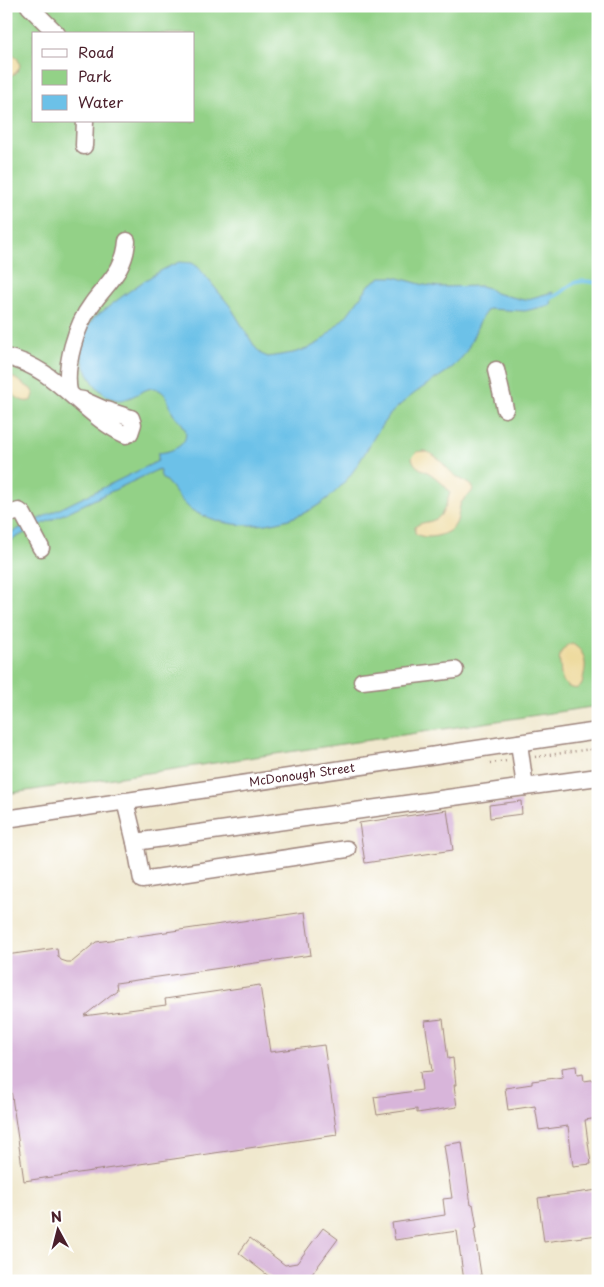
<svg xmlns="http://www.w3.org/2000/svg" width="604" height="1287" viewBox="0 0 604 1287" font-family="'Playpen Sans',sans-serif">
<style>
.green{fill:#93d187;stroke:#6e7859;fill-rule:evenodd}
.sand{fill:#eeda9e;stroke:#9c7c64}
.water{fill:#6cc1e8;stroke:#5b708a}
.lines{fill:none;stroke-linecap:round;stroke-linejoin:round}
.stream{stroke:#6cc1e8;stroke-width:4}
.building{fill:#d8b5da}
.minor-casing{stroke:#9d847c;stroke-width:19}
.path{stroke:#9d847c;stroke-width:2.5;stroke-dasharray:1 4;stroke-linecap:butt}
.minor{stroke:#fff;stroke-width:16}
.labels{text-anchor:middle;stroke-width:5;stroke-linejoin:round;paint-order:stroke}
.street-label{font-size:12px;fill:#4a1f2b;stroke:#fff}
</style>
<rect width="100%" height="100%" fill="#fff"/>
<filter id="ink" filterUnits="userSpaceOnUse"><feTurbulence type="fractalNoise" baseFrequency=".02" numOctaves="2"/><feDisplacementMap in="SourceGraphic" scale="10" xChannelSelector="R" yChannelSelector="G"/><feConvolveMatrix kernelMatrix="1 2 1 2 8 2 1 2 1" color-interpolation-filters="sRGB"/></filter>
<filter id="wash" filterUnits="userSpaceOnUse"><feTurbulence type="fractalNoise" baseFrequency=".0096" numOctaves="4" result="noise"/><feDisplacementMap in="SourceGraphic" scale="20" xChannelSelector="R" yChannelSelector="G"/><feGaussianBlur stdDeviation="1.12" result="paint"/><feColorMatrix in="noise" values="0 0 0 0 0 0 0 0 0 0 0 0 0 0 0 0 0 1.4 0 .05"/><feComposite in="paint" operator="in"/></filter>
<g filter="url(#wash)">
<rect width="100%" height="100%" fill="#f0e8ce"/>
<path class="green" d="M6,6h592v700l-592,88zM34,34h160v87h-160z"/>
<g class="sand">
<polygon points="6,42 10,45 11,54 18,59 20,66 16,73 7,77"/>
<path d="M6,375c9,2 17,9 25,14l3,5 -2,6c-11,5 -17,-6 -26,-10z"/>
<path d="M424,451c16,4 20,17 32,25 6,5 13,6 17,11 0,8 -8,9 -12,16 -3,7 -2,16 -6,22 -7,11 -30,16 -40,8v-6c5,-5 12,-4 19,-7 10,-3 13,-19 16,-27 -4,-7 -14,-16 -21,-20 -8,-5 -15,-5 -17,-16l5,-5z"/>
<path d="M569,644h3c12,6 15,18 12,30 -1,4 -1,9 -3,12 -6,6 -17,0 -19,-7 -2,-5 -1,-10 -2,-15 -2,-9 2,-15 9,-20z"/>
</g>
<path class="water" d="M179,262l13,1 6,4 32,39 25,41 6,7 7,3 25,-4 14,-4 13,-7 27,-27 23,-31 11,-7h14l29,8 16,2 41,-1 7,2 7,5 29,7 29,-8 -2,13 -26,6 -37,-2c-13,15 -15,37 -29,52 -10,11 -23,17 -34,25 -13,9 -28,20 -38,32 -17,22 -27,49 -47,69 -32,35 -89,48 -133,30 -7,-2 -15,-6 -20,-11 -8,-7 -14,-18 -22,-26l-3,-1 -3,-10 -123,58 -30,16v-8l152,-74v-8c12,-1 32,-7 27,-24 -2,-6 -8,-10 -12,-15 -5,-10 -4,-20 -16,-25 -9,-5 -25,12 -39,11 -20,-2 -36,-32 -37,-50 0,-12 5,-23 13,-32 25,-19 55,-44 85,-56z"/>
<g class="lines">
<path class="stream" d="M548,299c24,-7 17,-23 50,-16"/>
</g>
<g id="blocks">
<g class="building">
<polygon points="521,801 522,814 490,818 489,805"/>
<polygon points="447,810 453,850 365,863 359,823"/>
<polygon points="305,912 311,955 116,983 117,990 84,1016 166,1005 165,999 260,985 270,1052 324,1045 337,1135 24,1181 9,1076 6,1076 6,955 57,948 58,956 61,960 67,962 72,962 96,942"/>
<polygon points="443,1019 448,1059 453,1058 456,1085 454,1085 457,1107 417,1113 417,1109 377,1115 374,1097 422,1090 420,1072 432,1071 425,1021"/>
<polygon points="576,1066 577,1075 583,1074 584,1081 598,1079 598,1118 585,1120 591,1164 573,1166 568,1126 539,1130 535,1106 508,1110 505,1088 532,1084 532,1081 563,1077 562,1068"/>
<polygon points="462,1142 471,1205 473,1204 477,1228 474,1229 482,1281 464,1281 457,1231 395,1240 392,1223 445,1215 443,1199 452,1198 444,1145"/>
<polygon points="598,1190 598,1235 544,1242 538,1198"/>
<polygon points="323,1228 338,1239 312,1274 313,1281 275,1281 239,1253 250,1238 285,1265 297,1263"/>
</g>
</g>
</g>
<g filter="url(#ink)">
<use href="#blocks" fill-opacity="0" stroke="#9d847c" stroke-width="1"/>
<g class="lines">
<defs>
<g id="minor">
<polyline points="29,6 57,34"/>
<polyline points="84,146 85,121"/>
<path d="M6,357c50,10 76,58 120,78l4,-2 3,-9 -2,-6 -28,-9 -20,-9 -6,-1"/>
<polyline points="496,370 505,409"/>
<path d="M69,392c-5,-26 7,-67 23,-88 16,-22 33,-34 35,-63"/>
<polyline points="6,515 19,511 23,514 41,548"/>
<polyline points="362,681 455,670"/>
<polyline points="525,787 598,777"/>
<polyline points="125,801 135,842 525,787 519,743"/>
<polyline points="6,819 598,731"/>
<polyline points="135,842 142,880 347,849"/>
</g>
</defs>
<use href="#minor" class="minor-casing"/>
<g class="path">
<polyline points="535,757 598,748"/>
<polyline points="490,763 507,761"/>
</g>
<use href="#minor" class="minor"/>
</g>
</g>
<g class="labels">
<g class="street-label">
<text transform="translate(302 775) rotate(-8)" y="4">McDonough Street</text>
</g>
</g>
<rect width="604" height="1287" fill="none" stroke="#fff" stroke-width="25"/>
<rect x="32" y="32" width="162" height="90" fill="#ffffff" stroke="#b7a5aa"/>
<rect x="42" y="49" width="25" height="8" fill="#ffffff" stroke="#b7a5aa"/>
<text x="78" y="58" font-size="15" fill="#4a1f2b">Road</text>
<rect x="42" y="70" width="25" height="15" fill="#93d187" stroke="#b7a5aa"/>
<text x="78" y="82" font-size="15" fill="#4a1f2b">Park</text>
<rect x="42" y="95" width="25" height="15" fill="#6cc1e8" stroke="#b7a5aa"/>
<text x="78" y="108" font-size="15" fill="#4a1f2b">Water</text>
<g transform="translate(58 1230) rotate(353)" stroke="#ffffff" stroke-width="4" paint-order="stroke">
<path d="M0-4L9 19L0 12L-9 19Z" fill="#4a1f2b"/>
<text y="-8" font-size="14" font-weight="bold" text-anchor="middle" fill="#4a1f2b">N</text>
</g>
</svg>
